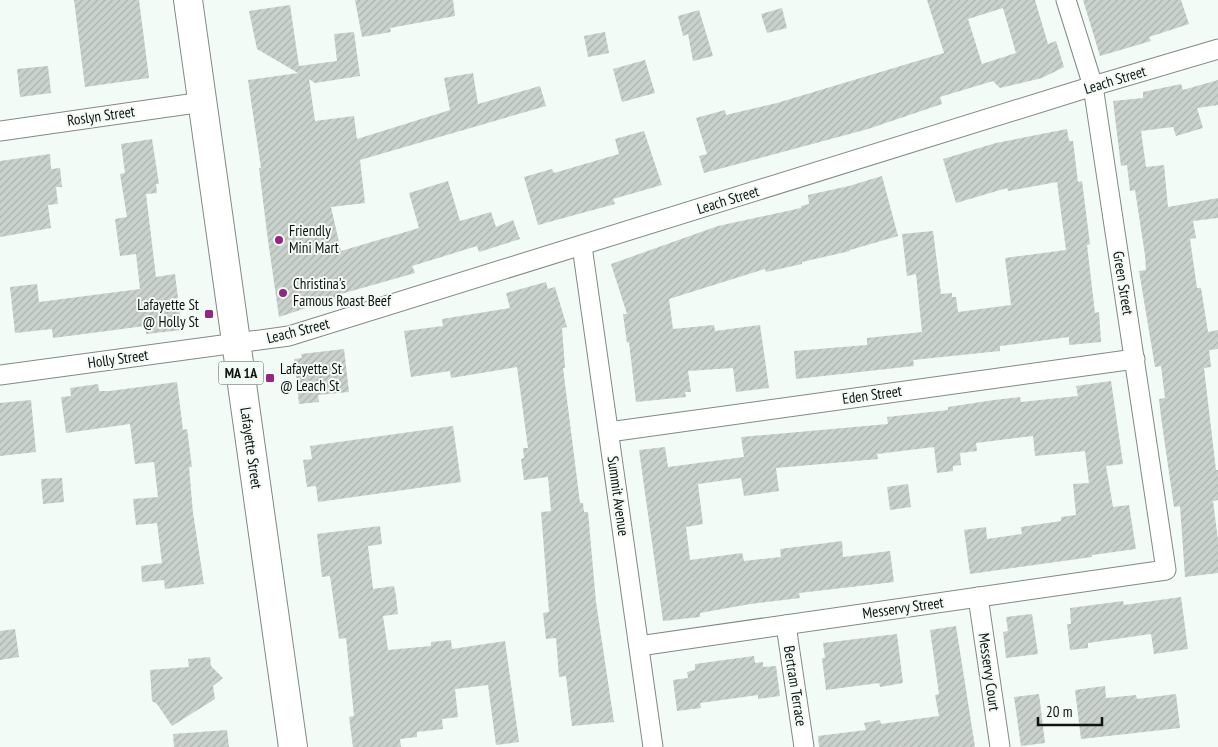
<svg xmlns="http://www.w3.org/2000/svg" width="1218" height="747" viewBox="0 0 1218 747" font-family="'PT Sans Narrow',sans-serif">
<style>
.building{fill:url(#building-hatch);fill-rule:evenodd}
.lines{fill:none;stroke-linecap:round;stroke-linejoin:round}
.street-casing{stroke:#818985;stroke-width:21}
.highway-casing{stroke:#818985;stroke-width:30}
.street{stroke:#fff;stroke-width:19}
.highway{stroke:#fff;stroke-width:28}
.poi-dot{fill:#99247f;stroke:#f2fbf6;stroke-width:2}
.labels{text-anchor:middle;stroke-width:4;stroke-linejoin:round;paint-order:stroke}
.shield{fill:#f2fbf6;stroke:#545956;stroke-width:1}
.shield-label{font-size:14px;font-weight:bold;fill:#101312}
.street-label{font-size:15px;fill:#101312;stroke:#f2fbf6}
.poi-label{font-size:15px;fill:#101312;stroke:#f2fbf6;text-anchor:start}
</style>
<defs>
<pattern id="building-hatch" width="6" height="6" patternUnits="userSpaceOnUse" patternTransform="scale(1.25)"><rect width="6" height="6" fill="#c9d2cd"/><path d="M-1 1l2-2M0 6l6-6M5 7l2-2" fill="none" stroke="#acb3af"/></pattern>
</defs>
<rect width="100%" height="100%" fill="#f2fbf6"/>
<g class="building">
<polygon points="74,0 139,0 149,78 85,87"/>
<polygon points="355,0 453,0 455,16 390,28 391,32 362,37"/>
<path d="M927,0h108l13,44 8,-3 8,26 -22,11 -42,10 -7,-7 -53,16 2,7 -74,25 -164,44 -5,-17 8,-2 -11,-36 29,-8 1,5 51,-12 167,-50zM1003,8l13,45 -34,11 -14,-45z"/>
<polygon points="1083,0 1181,0 1189,24 1149,37 1151,41 1100,56"/>
<polygon points="290,5 299,66 337,61 334,34 354,32 360,76 315,83 309,79 315,121 354,116 357,139 450,110 444,78 473,73 478,104 540,86 546,106 360,160 365,203 331,207 341,251 419,228 409,193 448,181 460,221 491,212 496,227 513,220 520,239 479,252 477,246 412,266 415,273 341,294 342,296 279,317 267,233 259,168 261,168 248,80 298,73 257,49 249,11"/>
<polygon points="782,8 787,28 767,33 761,14"/>
<polygon points="699,10 713,56 693,61 688,34 683,36 678,16"/>
<polygon points="605,32 609,53 588,57 584,36"/>
<polygon points="645,60 655,93 622,102 613,69"/>
<polygon points="48,66 51,93 20,97 17,69"/>
<polygon points="1218,80 1218,105 1197,108 1203,128 1176,136 1173,127 1141,131 1146,167 1164,165 1168,207 1218,198 1218,218 1193,221 1196,238 1190,239 1197,288 1201,288 1208,332 1218,330 1218,349 1209,350 1211,367 1204,368 1216,470 1218,470 1218,500 1213,501 1218,540 1218,573 1185,577 1180,506 1174,507 1161,417 1159,399 1165,398 1161,366 1155,367 1139,271 1146,270 1145,255 1135,190 1130,191 1127,165 1121,166 1113,101 1143,98 1143,92 1181,84 1183,90"/>
<polygon points="1067,129 1069,141 1073,141 1078,182 1082,181 1090,244 1087,245 1095,313 1099,312 1101,342 1069,345 1069,337 1000,346 1000,351 913,360 914,366 796,379 794,351 867,345 867,338 922,332 916,274 907,276 902,234 933,231 941,294 952,293 952,297 956,297 958,312 1011,305 1005,258 1066,250 1057,182 1008,191 1007,188 956,203 943,159 996,143"/>
<polygon points="644,131 662,185 613,199 615,204 538,225 524,177 552,169 554,173 619,154 615,139"/>
<polygon points="152,139 159,184 156,184 157,193 146,194 156,277 175,274 182,330 146,334 145,326 53,338 52,329 15,333 10,287 37,284 39,302 140,289 136,254 120,256 115,219 127,217 120,174 125,173 121,144"/>
<polygon points="50,154 51,169 60,168 62,187 56,187 58,204 48,205 51,228 0,237 0,161"/>
<polygon points="882,176 898,236 850,250 850,251 802,262 802,264 766,272 765,269 669,299 673,329 714,325 715,331 760,325 769,388 736,392 733,368 688,371 691,392 685,392 686,397 636,402 629,342 627,343 623,314 627,314 611,264 718,226 801,208 801,206 809,204 808,195 849,186"/>
<polygon points="546,282 548,289 555,287 567,327 562,328 565,368 563,368 580,503 583,503 584,512 588,512 596,602 614,722 572,726 566,676 559,677 556,638 546,639 543,613 549,612 541,512 551,511 548,477 524,480 521,459 524,458 523,448 528,448 517,367 451,378 450,371 411,377 404,331 443,326 442,319 510,308 506,293"/>
<polygon points="344,349 349,392 318,395 319,402 299,404 294,359 302,358 301,354"/>
<polygon points="1111,381 1123,464 1106,466 1113,507 1129,505 1136,549 1092,555 1092,557 970,574 964,530 986,527 987,539 1022,534 1021,527 1061,521 1061,517 1076,515 1073,484 1089,483 1085,451 1035,456 1033,436 976,443 977,451 960,453 961,465 953,466 953,471 937,473 934,447 877,454 878,459 776,468 779,491 744,496 741,478 698,484 703,524 686,527 690,560 742,553 744,561 781,557 780,549 842,541 843,557 890,551 894,582 799,593 800,598 750,604 700,613 700,617 663,621 639,450 665,447 668,467 744,457 741,437 888,424 887,417 948,410 948,407 994,400 1020,397 1021,402 1078,396 1076,386"/>
<polygon points="177,382 183,430 187,429 192,467 189,467 193,513 204,584 165,589 164,580 142,582 141,566 162,563 157,523 136,525 133,499 158,497 154,462 135,464 130,424 66,433 61,397 71,396 70,388 98,384 99,391 110,391"/>
<polygon points="31,400 36,452 0,456 0,403"/>
<polygon points="453,426 461,482 318,502 316,486 307,487 303,460 312,459 310,446"/>
<polygon points="62,478 64,502 43,504 41,479"/>
<polygon points="908,484 911,507 890,510 887,487"/>
<polygon points="380,526 382,544 368,546 373,589 394,586 396,596 398,614 383,616 388,650 431,646 431,642 451,640 452,649 505,641 519,742 496,745 488,685 455,689 458,717 442,719 443,729 417,732 417,737 400,739 401,747 353,747 349,717 354,716 346,638 339,639 330,576 322,577 317,534"/>
<polygon points="1181,597 1188,649 1154,654 1151,634 1088,643 1088,648 1070,650 1067,624 1071,624 1070,608 1123,601 1124,605"/>
<polygon points="1032,614 1038,654 1006,658 1003,632 1008,631 1006,617"/>
<polygon points="956,626 975,747 819,747 818,736 866,730 864,723 880,720 881,724 939,716 935,695 939,694 930,630"/>
<polygon points="15,629 19,657 0,660 0,631"/>
<polygon points="897,634 903,683 880,687 879,683 826,690 822,658 825,658 823,643"/>
<polygon points="754,656 755,663 763,662 763,667 776,666 780,696 758,699 758,695 700,703 701,708 677,711 673,680 688,678 687,672 695,670 695,664"/>
<polygon points="210,657 211,666 223,678 213,686 215,699 172,726 157,704 152,701 150,670 189,667 188,659"/>
<polygon points="1105,686 1106,698 1136,695 1137,699 1176,694 1180,728 1081,739 1075,690"/>
<polygon points="1039,694 1045,743 1021,746 1014,697"/>
<polygon points="227,730 229,747 174,747 173,734"/>
</g>
<g class="lines">
<defs>
<g id="street">
<polyline points="0,131 203,102"/>
<polyline points="582,246 653,747"/>
<polyline points="0,375 289,336 1093,86 1218,49"/>
<polyline points="609,432 1135,359"/>
<polyline points="978,597 1000,747"/>
<polyline points="786,625 804,747"/>
<polyline points="639,646 1166,570 1093,86 1066,0"/>
</g>
<polyline id="highway" points="188,0 293,747"/>
</defs>
<use href="#street" class="street-casing"/>
<use href="#highway" class="highway-casing"/>
<use href="#street" class="street"/>
<use href="#highway" class="highway"/>
</g>
<g class="poi-dot">
<circle cx="279" cy="240" r="5"/>
<circle cx="283" cy="293" r="5"/>
<rect x="204" y="309" width="10" height="10" rx="2.5"/>
<rect x="265" y="373" width="10" height="10" rx="2.5"/>
</g>
<g class="labels">
<rect class="shield" x="218.5" y="361.5" width="45" height="23" rx="4"/>
<g class="shield-label">
<text x="241" y="378">MA 1A</text>
</g>
<g class="street-label">
<text transform="translate(1115 80) rotate(-17)" y="5">Leach Street</text>
<text transform="translate(101 116) rotate(-8)" y="5">Roslyn Street</text>
<text transform="translate(728 200) rotate(-17)" y="5">Leach Street</text>
<text transform="translate(1123 283) rotate(81)" y="5">Green Street</text>
<text transform="translate(298 331) rotate(-14)" y="5">Leach Street</text>
<text transform="translate(118 359) rotate(-8)" y="5">Holly Street</text>
<text transform="translate(872 395) rotate(-8)" y="5">Eden Street</text>
<text transform="translate(251 448) rotate(82)" y="5">Lafayette Street</text>
<text transform="translate(618 496) rotate(82)" y="5">Summit Avenue</text>
<text transform="translate(903 608) rotate(-8)" y="5">Messervy Street</text>
<text transform="translate(989 672) rotate(82)" y="5">Messervy Court</text>
<text transform="translate(795 686) rotate(81)" y="5">Bertram Terrace</text>
</g>
<g class="poi-label">
<text x="289" y="236">Friendly<tspan x="289" dy="17">Mini Mart</tspan></text>
<text x="293" y="289">Christina's<tspan x="293" dy="17">Famous Roast Beef</tspan></text>
<text x="199" y="310" text-anchor="end">Lafayette St<tspan x="199" dy="17">@ Holly St</tspan></text>
<text x="280" y="374">Lafayette St<tspan x="280" dy="17">@ Leach St</tspan></text>
</g>
</g>
<path d="M1038 717v8h64v-8" fill="none" stroke="#101312" stroke-width="2.5"/>
<text x="1046" y="717" font-size="15" fill="#101312" stroke="#f2fbf6" stroke-width="4" paint-order="stroke">20 m</text>
</svg>
